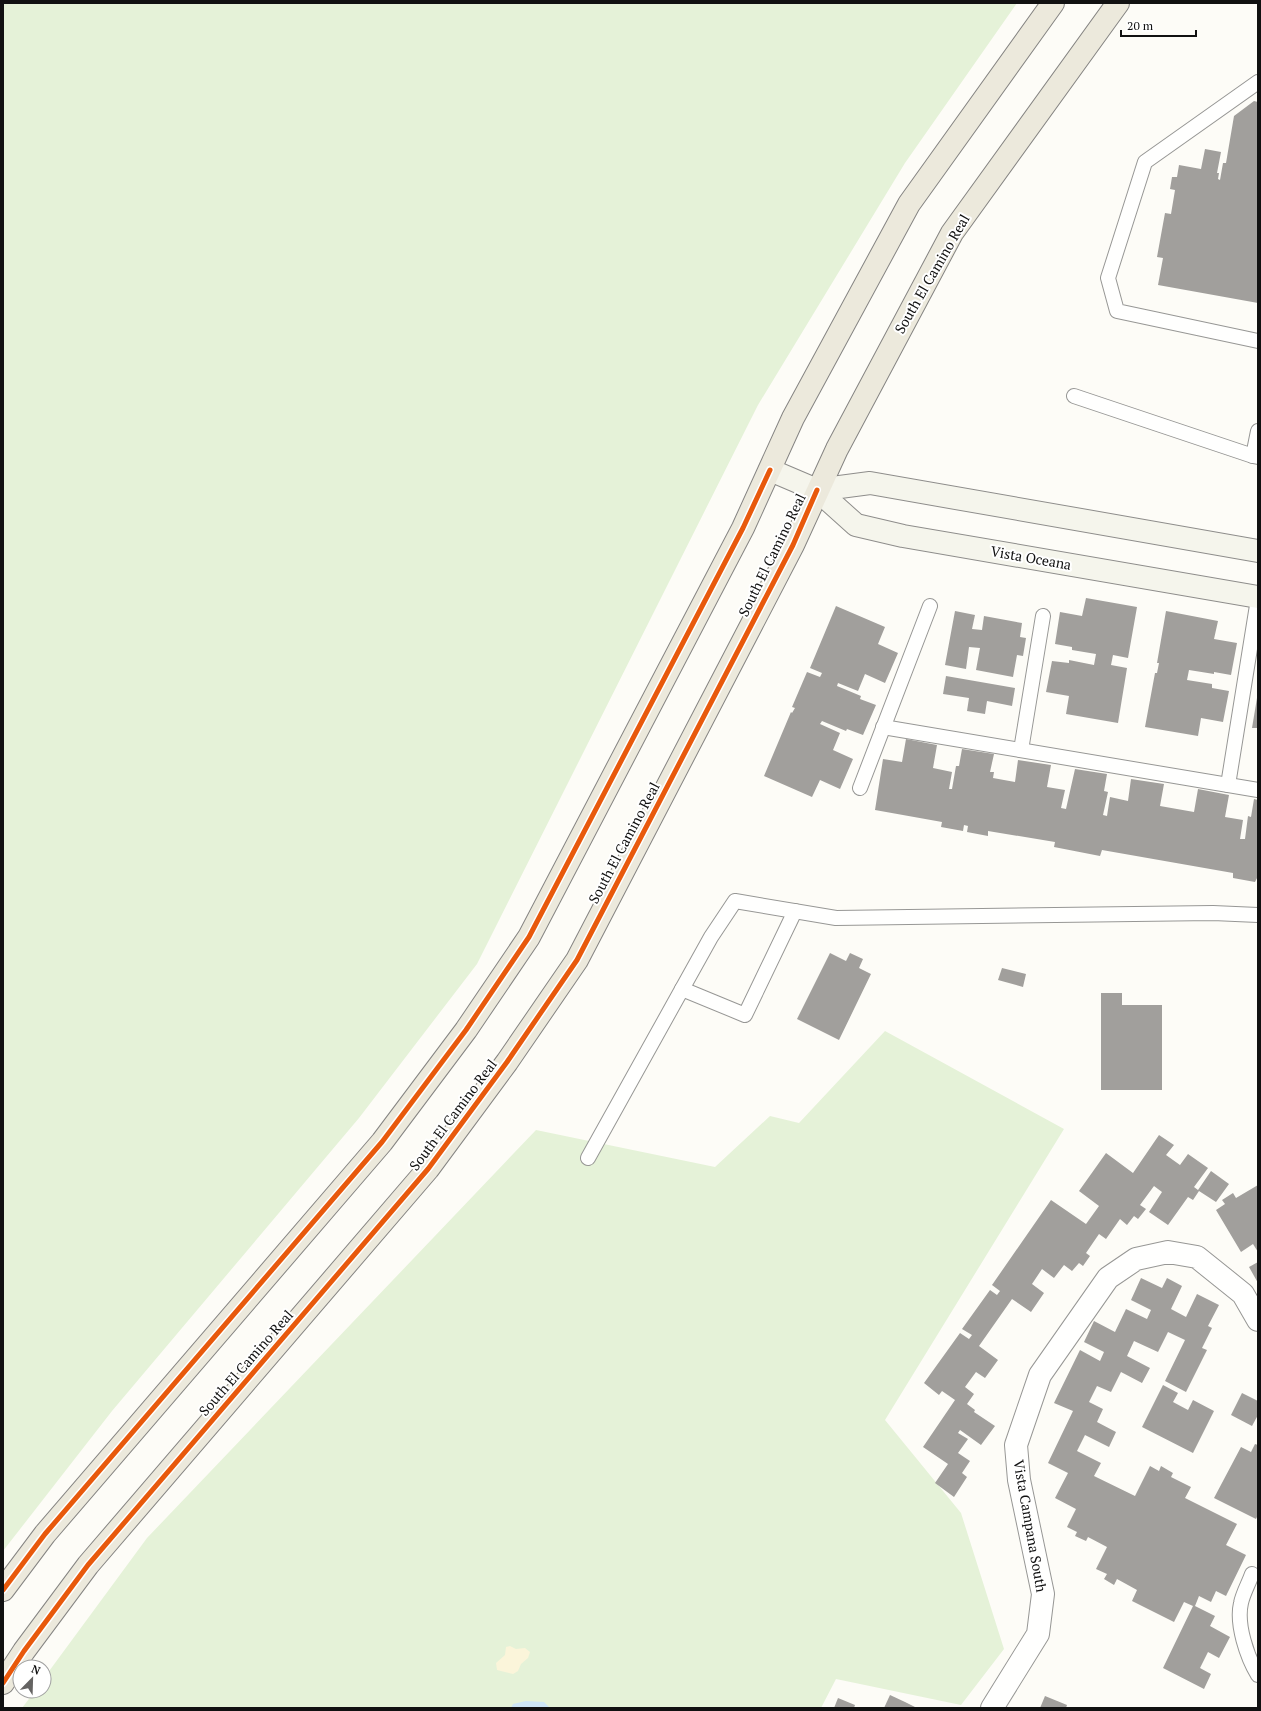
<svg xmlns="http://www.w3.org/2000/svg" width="1261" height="1711" viewBox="0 0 1261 1711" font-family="'PT Serif',serif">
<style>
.green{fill:#e5f2d8}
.sand{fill:#fbf5da}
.water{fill:#cee6f6}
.building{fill:#a19f9c}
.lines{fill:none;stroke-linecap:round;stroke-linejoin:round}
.lane-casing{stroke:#979795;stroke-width:16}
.street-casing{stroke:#979795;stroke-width:24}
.secondary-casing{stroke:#8e8d8b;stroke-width:24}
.primary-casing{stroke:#858482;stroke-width:24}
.lane{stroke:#fffffe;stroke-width:14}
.street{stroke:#fffffe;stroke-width:22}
.secondary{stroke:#f5f5ec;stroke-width:22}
.primary{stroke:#ece9dc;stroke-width:22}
.cycleway-casing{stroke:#fff;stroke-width:8}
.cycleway{stroke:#e8590c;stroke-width:5}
.labels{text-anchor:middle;stroke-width:4;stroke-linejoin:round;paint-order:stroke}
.street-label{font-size:14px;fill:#111;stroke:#fff}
</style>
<rect width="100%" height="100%" fill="#fdfcf7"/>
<g class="green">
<polygon points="3,3 1017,3 905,163 758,405 477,964 359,1118 112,1411 3,1551"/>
<polygon points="885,1031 1064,1129 885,1420 961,1513 1004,1649 961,1705 836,1679 821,1708 22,1708 35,1691 44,1691 44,1678 147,1538 536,1130 715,1167 770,1116 799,1123"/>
</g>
<polygon class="sand" points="510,1646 516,1649 525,1648 530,1652 528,1658 521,1664 518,1671 513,1674 497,1670 496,1663 505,1655 506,1647"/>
<polygon class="water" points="526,1701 544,1702 550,1708 511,1708 513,1704"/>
<g class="building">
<polygon points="1254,101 1258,102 1258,303 1158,285 1163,258 1157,257 1165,213 1171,214 1175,190 1170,189 1172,177 1177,177 1179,165 1201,169 1205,149 1221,152 1217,173 1219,173 1218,179 1220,180 1223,163 1226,163 1234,116"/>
<polygon points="1086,598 1137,607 1128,658 1113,655 1111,665 1127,668 1118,723 1066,714 1069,696 1046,692 1052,661 1069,663 1069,660 1094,665 1096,654 1072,650 1072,647 1055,644 1060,612 1082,616"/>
<polygon points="836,606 885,627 878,644 898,653 885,683 865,674 858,691 838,683 837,686 861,696 860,699 876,705 863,735 847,729 846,731 822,721 820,724 840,733 833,750 853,759 840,789 820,780 812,797 764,776 791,712 792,713 795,708 792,707 807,672 820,677 822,673 810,668"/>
<polygon points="955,611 975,615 972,629 982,630 984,616 1022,623 1020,637 1026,638 1023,656 1017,655 1013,677 976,670 980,648 969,647 966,669 945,665"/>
<polygon points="1166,611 1218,621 1214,639 1237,643 1231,675 1214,672 1214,674 1189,670 1187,680 1212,684 1212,688 1229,691 1223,722 1201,718 1198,736 1145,727 1155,673 1157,673 1159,663 1157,663"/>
<polygon points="946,676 1015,688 1012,706 987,701 985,714 967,711 969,698 943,694"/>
<polygon points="1257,698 1258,698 1258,728 1252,728"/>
<polygon points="906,739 937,745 933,768 952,772 949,789 952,789 956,766 959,766 962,749 994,754 990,772 994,772 993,778 1015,782 1018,760 1051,765 1047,787 1065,790 1061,808 1066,809 1075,769 1107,774 1104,791 1108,792 1103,815 1107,816 1110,797 1128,801 1131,779 1164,784 1160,806 1194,812 1198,789 1229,795 1225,817 1243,820 1240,839 1245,839 1248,816 1251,817 1254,799 1258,800 1258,876 1255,882 1233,878 1233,873 1102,850 1100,856 1054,847 1055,842 988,831 988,836 967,832 968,826 964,825 963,831 941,827 942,822 875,810 883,759 902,762"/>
<polygon points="830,953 846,961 850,953 863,959 859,968 871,974 839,1040 797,1019"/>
<polygon points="1002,968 1026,974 1023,987 998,980"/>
<polygon points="1101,993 1122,993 1122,1005 1162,1005 1162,1090 1101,1090"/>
<polygon points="1159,1135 1174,1145 1166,1155 1180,1165 1188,1154 1208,1168 1194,1187 1198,1190 1211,1171 1229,1184 1216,1202 1199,1191 1193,1200 1188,1197 1168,1225 1149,1212 1162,1192 1154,1186 1140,1205 1146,1209 1138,1219 1134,1216 1127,1225 1120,1219 1106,1239 1099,1234 1086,1253 1090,1256 1083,1266 1079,1263 1072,1271 1064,1265 1054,1278 1042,1269 1032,1284 1044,1293 1031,1312 1012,1299 979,1346 998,1360 985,1378 976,1372 965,1387 974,1394 967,1404 975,1410 974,1412 995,1426 981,1445 960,1430 958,1433 968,1439 958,1453 970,1461 962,1473 967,1477 954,1497 935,1483 948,1464 923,1447 955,1400 942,1391 939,1395 924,1383 960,1333 969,1339 972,1335 962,1329 990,1290 997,1295 1000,1291 992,1285 1051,1200 1086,1224 1099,1206 1079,1191 1106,1153 1133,1173"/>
<polygon points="1258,1185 1258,1252 1253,1244 1241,1252 1216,1210 1225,1204 1222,1200 1233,1193 1236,1198"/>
<polygon points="1258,1262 1258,1283 1249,1267"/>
<polygon points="1141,1278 1162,1288 1167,1278 1182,1286 1171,1309 1186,1317 1197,1294 1219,1305 1208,1326 1212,1328 1202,1348 1207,1350 1186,1392 1165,1381 1185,1340 1168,1332 1158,1352 1134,1341 1127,1356 1150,1368 1142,1383 1121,1372 1111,1392 1097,1386 1089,1402 1103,1409 1097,1422 1116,1432 1109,1447 1085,1435 1077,1451 1101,1463 1094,1476 1135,1496 1150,1466 1159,1471 1161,1466 1173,1473 1171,1477 1191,1487 1185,1498 1237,1524 1226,1545 1246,1555 1226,1596 1216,1591 1211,1602 1199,1596 1195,1606 1215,1616 1210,1626 1230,1637 1219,1658 1208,1652 1200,1668 1211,1674 1204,1689 1163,1668 1193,1606 1184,1602 1174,1622 1132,1601 1137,1590 1117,1579 1114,1585 1104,1579 1107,1574 1096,1569 1107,1547 1088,1537 1086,1541 1075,1536 1077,1532 1067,1527 1076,1509 1055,1498 1068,1473 1048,1463 1073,1411 1054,1403 1080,1350 1100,1361 1104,1352 1084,1342 1094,1321 1115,1332 1126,1309 1147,1319 1151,1310 1131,1300"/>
<polygon points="1163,1385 1178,1393 1173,1402 1188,1410 1193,1400 1214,1411 1193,1453 1142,1427"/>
<polygon points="1242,1393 1258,1401 1258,1415 1252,1426 1231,1415"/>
<polygon points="1255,1444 1258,1445 1258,1515 1256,1519 1214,1498 1241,1447 1251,1452"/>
<polygon points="890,1695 905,1702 917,1708 884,1708"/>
<polygon points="1045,1696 1067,1705 1066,1708 1040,1708"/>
<polygon points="838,1698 855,1705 854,1708 834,1708"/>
</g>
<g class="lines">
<defs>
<g id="lane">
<polyline points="1258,82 1145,162 1108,278 1117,311 1258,341"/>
<polyline points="1074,396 1253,456"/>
<polyline points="1258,431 1253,456 1258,457"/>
<polyline points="883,727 1258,790"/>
<polyline points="1021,750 1043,616"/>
<polyline points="1228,785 1258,599"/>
<polyline points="860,788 930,606"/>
<polyline points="682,989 745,1015 795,911"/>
<polyline points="588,1158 711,937 735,901 836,918 1213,913 1258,915"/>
<path d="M1252,1574c-3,9 -9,19 -11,29 -5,21 6,54 17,72"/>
</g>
<polyline id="street" points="992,1708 1038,1634 1043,1594 1019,1480 1016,1445 1040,1375 1108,1278 1136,1259 1168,1252 1197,1257 1243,1294 1258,1320"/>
<g id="secondary">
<polyline points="770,470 817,490 856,525 903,536 1258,597"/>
<polyline points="817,490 870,483 1258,551"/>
</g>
<g id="primary">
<polyline points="3,1590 45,1534 382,1142 466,1030 529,937 743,528 793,418 909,204 1053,3"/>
<polyline points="3,1683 24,1651 88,1565 428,1169 507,1062 577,960 793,545 837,449 952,233 1118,3"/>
</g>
</defs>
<use href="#lane" class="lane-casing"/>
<use href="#street" class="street-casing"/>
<use href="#secondary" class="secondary-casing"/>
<use href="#primary" class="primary-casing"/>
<use href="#lane" class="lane"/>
<use href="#street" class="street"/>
<use href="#secondary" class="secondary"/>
<use href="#primary" class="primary"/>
<defs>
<g id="cycleway">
<polyline points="3,1590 45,1534 382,1142 466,1030 529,937 743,528 770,470"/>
<polyline points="3,1683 24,1651 88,1565 428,1169 507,1062 577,960 793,545 817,490"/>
</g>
</defs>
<use href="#cycleway" class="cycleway-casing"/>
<use href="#cycleway" class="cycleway"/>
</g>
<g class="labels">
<g class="street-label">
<text transform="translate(932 274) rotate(-60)" y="5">South El Camino Real</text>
<text transform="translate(772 555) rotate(-64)" y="5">South El Camino Real</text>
<text transform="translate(1031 558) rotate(10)" y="5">Vista Oceana</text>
<text transform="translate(624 843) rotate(-62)" y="5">South El Camino Real</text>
<text transform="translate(453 1115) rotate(-53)" y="5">South El Camino Real</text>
<text transform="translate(246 1363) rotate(-49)" y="5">South El Camino Real</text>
<text transform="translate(1030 1526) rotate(80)" y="5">Vista Campana South</text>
</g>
</g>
<rect width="1261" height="1711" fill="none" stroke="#111111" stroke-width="8"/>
<g transform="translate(32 1679) rotate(23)"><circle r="19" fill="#ffffff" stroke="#a0a0a0"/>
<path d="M0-3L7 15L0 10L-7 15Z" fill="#646362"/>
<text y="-6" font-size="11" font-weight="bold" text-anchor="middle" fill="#111111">N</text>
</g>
<path d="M1121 30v6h75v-6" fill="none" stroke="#111111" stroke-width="2"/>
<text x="1127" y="30" font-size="12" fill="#111111" stroke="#ffffff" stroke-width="3" paint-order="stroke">20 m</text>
</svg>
